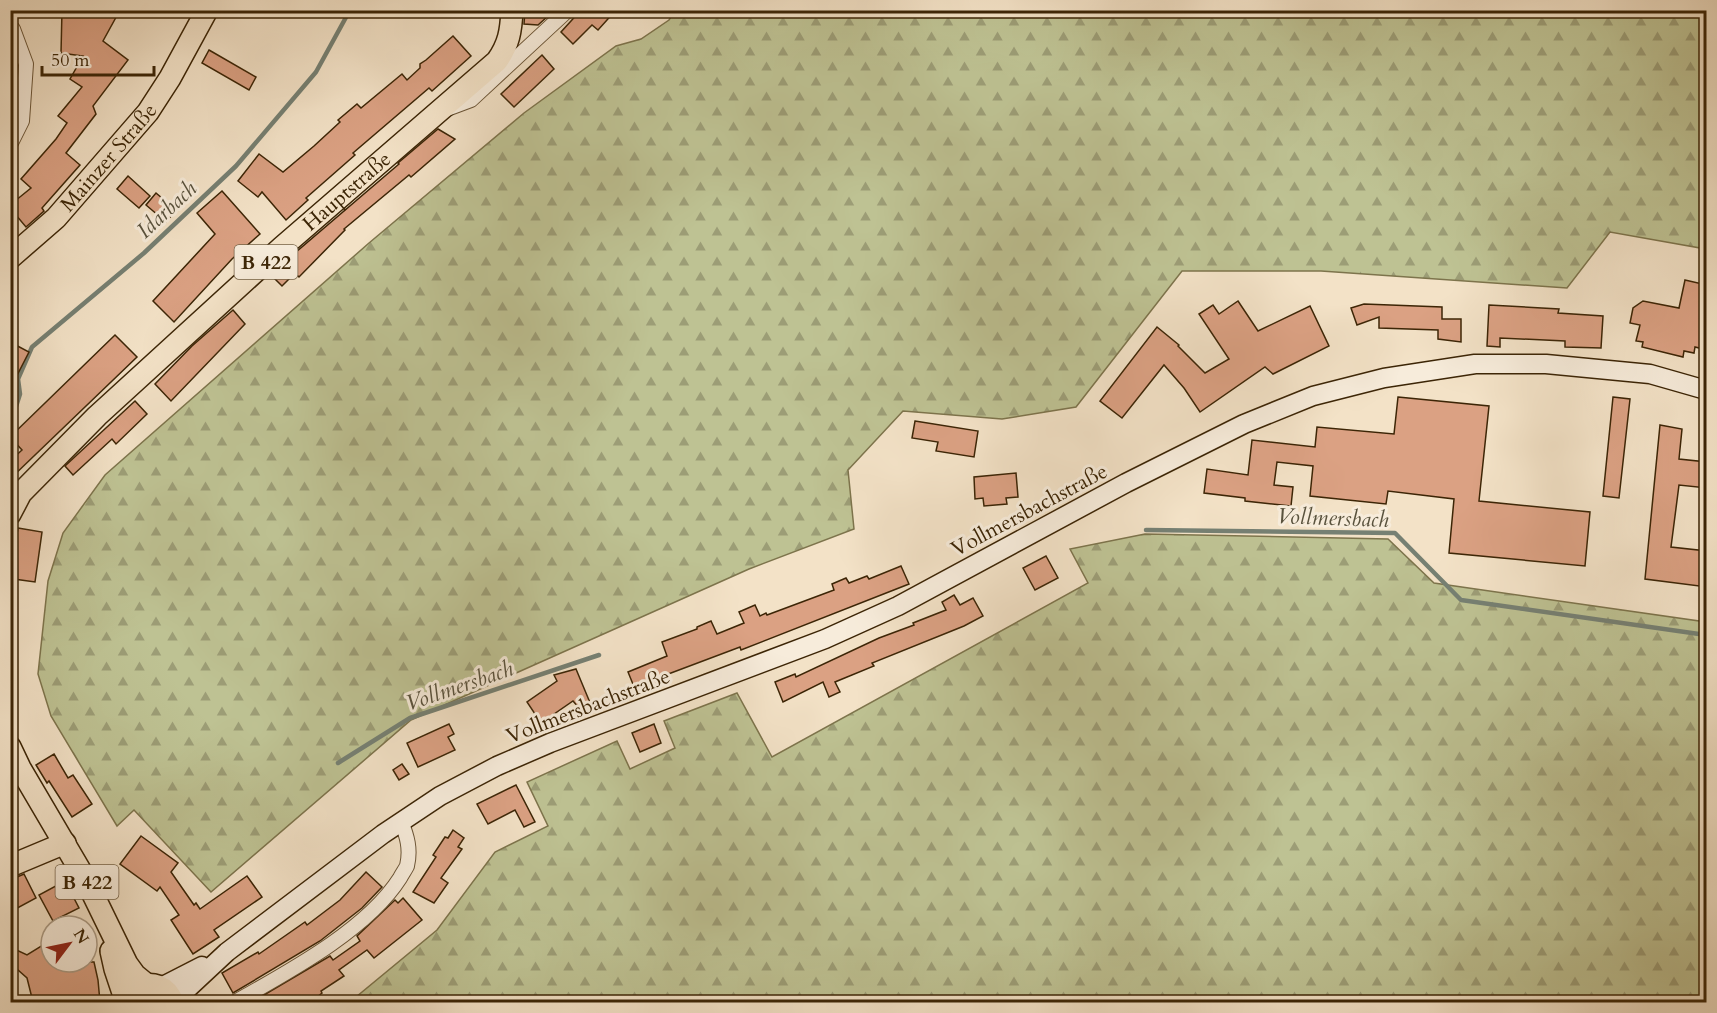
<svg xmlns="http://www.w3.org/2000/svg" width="1717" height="1013" viewBox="0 0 1717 1013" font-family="Cardo,serif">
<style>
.grass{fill:url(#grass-tufts);stroke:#7d744c;stroke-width:1.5}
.forest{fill:url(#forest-firs);stroke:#7d744c;stroke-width:1.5}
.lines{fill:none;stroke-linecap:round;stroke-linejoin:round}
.stream{stroke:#768073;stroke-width:4.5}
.building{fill:#dba183;stroke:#3c2506;stroke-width:1.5}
.minor-casing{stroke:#6a5436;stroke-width:16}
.secondary-casing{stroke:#3c2506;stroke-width:21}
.primary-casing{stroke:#3c2506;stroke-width:24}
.minor{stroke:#f7ecdb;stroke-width:14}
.secondary{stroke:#f7ecdb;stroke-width:18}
.primary{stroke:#f3e2c7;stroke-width:21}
.labels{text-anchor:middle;stroke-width:6;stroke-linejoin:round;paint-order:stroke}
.shield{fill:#f7ecdb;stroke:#746146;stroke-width:1.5}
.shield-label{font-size:20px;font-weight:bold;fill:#3c2506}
.street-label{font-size:21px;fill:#3c2506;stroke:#f7ecdb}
.water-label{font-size:22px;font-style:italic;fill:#59523d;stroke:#f7ecdb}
</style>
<defs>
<pattern id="grass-tufts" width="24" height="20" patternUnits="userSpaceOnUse" patternTransform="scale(1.5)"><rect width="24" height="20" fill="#bec293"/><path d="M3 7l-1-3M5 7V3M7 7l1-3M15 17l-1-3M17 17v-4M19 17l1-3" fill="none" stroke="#9c9d76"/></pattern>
<pattern id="forest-firs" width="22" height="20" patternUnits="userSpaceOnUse" patternTransform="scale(1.5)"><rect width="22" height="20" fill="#bec293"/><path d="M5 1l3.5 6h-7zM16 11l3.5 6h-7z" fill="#9c9d76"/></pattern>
</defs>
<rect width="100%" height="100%" fill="#f3e2c7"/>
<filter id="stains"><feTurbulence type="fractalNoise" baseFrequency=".00333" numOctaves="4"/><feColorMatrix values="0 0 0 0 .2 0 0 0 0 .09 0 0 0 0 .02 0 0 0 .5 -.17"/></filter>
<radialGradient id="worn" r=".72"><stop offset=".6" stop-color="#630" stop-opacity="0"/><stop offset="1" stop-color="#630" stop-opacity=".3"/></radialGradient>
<polygon class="grass" points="151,994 162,1002 134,1002 138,997"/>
<g class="forest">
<polygon points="675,11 1706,11 1706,249 1610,232 1567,288 1321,271 1182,271 1076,407 1002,419 903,411 848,470 854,529 749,569 411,720 211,892 134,810 117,826 51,716 38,674 48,581 63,533 105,475 369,243 524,113 616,46 641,39 669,20"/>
<polygon points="1145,534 1388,539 1434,583 1706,622 1706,1002 350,1002 437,930 495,852 548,826 527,782 617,741 630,769 675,748 664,721 737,693 772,757 1088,583 1070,549"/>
</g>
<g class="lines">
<g class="stream">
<polyline points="10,425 20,394 18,379 32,347 144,253 236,166 316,72 350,10"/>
<polyline points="1146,530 1395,533 1461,600 1706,635"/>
<polyline points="338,763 410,718 599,655"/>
</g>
</g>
<g class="building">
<polygon points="62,10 120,10 103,41 128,60 93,106 96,114 66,153 80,165 42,208 44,211 26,227 10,208 10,205 31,188 21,179 56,139 67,123 58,116 82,87 70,79 83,56 61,53"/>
<polygon points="525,10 547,10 547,17 538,25 524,24"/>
<polygon points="581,10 616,10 598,30 592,25 573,44 561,32"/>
<polygon points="453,36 471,56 432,91 429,88 353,153 355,155 306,198 308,200 286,220 262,192 258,197 238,181 259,154 283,172 314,146 340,122 338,120 357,104 361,108 402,74 407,80 420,68 420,64 426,60"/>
<polygon points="209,50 256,77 249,90 202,63"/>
<polygon points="542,55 554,69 514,107 501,94"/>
<polygon points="438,129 455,139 411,177 409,175 344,229 345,230 299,277 295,273 282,286 273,277 286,264 284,262 289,258 399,164 398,163"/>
<polygon points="128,176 150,196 139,208 117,189"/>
<polygon points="222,191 260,234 232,259 174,322 153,301 215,234 197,213"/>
<polygon points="156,193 176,210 166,222 146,205"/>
<polygon points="1685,280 1707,285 1707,350 1695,347 1694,353 1684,351 1683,357 1642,347 1643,342 1636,341 1640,325 1630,323 1633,308 1643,301 1679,308"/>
<polygon points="1238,301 1258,331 1310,306 1329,346 1273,374 1265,367 1200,412 1184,388 1164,365 1122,418 1100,401 1157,327 1179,345 1178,346 1205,373 1229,359 1199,314 1213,305 1219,314"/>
<polygon points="1364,304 1442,307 1442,319 1461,319 1461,342 1438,339 1438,330 1379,328 1379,317 1357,325 1351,308"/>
<polygon points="1489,305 1559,309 1558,313 1603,316 1601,348 1565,347 1565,341 1500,338 1500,347 1487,346"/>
<polygon points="233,310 245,324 171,401 155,384 192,346"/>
<polygon points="115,335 137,357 10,479 10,461 22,450 10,437"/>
<polygon points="10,342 29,352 10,389"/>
<polygon points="1398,397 1489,406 1479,501 1590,512 1585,566 1449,553 1454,499 1388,491 1386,504 1310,496 1313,466 1277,462 1274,485 1293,487 1291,506 1245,501 1245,498 1204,493 1207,469 1248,475 1252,440 1315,447 1317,427 1394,434"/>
<polygon points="1613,397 1630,399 1619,498 1603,496"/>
<polygon points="135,401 147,414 116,444 112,439 73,475 65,466"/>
<polygon points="915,421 978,431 974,457 936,451 938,442 912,438"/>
<polygon points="1660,425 1682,429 1679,459 1707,462 1707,488 1679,485 1671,547 1707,551 1707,587 1645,579"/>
<polygon points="1016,473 1018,497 1006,498 1007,504 984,506 983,498 975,499 974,477"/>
<polygon points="18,528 42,532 35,582 14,579 17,552 14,551"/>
<polygon points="1046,556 1058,578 1035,590 1023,568"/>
<polygon points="901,566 909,584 741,650 740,647 663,676 665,683 637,694 628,672 667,656 662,642 697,629 697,627 711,621 717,634 744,623 739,612 755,605 760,616 766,613 767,615 834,590 832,584 846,578 849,583 867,576 869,579"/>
<polygon points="954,595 960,605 973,598 983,616 964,626 872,663 874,666 835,682 840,692 829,697 823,682 783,702 775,682 795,674 796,677 879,638 914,625 913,623 946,610 942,602"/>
<polygon points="576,669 591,705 580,709 573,701 541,723 527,702 557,681 554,675"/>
<polygon points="449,724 454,734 448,737 455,750 418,767 407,743"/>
<polygon points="654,724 661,743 640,752 632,733"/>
<polygon points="54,754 68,778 73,775 92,804 72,817 49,781 47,783 36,765"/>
<polygon points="402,764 409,774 399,780 393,770"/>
<polygon points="516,785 535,822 524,827 515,810 488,824 477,804"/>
<polygon points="453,830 464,838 458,847 462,849 441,878 448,883 434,903 413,892 436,857 433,855 445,837 448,838"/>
<polygon points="141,836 178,863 171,872 194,905 196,903 200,909 247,876 262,897 214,930 219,937 193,954 171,920 179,915 160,887 157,891 120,864"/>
<polygon points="366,872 382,887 362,908 320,941 233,993 222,973 258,952 259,954 305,922 307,925 340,900"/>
<polygon points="24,874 36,898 10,912 10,880"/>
<polygon points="65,881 79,908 53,921 39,895"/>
<polygon points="403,898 422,920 374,958 367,950 339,970 344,976 321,991 322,993 311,1002 252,1002 330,956 333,960 360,941 357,936 395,900 398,903"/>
<polygon points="51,940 51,962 94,962 98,980 100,1002 33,1002 27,978 10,963 10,947 27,955"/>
</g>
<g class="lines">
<defs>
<g id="minor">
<polyline points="447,109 471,100 568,10"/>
<polyline points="10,145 22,121 26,64 13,29"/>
<path d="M235,1002c53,-30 132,-72 165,-124 2,-4 5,-8 7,-12 4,-17 0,-30 -6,-45"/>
</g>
<g id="secondary">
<polyline points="161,987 202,966"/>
<polyline points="176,1002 183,993 227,952 383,834 440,796 497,766 550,743 825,639 898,606 1126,483 1244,424 1313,396 1384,378 1475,364 1546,364 1650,374 1706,390"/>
</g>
<g id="primary">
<path id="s1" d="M10,258l46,-40 92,-106 22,-34 37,-68"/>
<path id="s2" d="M10,514l11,-21 76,-77 184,-168 216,-187c12,-17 14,-30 15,-51"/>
<polyline points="10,747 20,768 87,882 127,964 135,975 146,984"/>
<polyline points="10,866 65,843"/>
<polyline points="111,951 115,969 125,999"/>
<path d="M135,988c17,-8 32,-2 38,14"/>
</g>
</defs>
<use href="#minor" class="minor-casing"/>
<use href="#secondary" class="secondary-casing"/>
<use href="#primary" class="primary-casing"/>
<use href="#minor" class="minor"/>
<use href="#secondary" class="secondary"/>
<use href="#primary" class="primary"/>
</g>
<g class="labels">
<g class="shield">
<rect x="234.5" y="245" width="63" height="34" rx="4.5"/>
<rect x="55.5" y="865" width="63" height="34" rx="4.5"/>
</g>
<g class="shield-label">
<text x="266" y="269">B 422</text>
<text x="87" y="889">B 422</text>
</g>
<g class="street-label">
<text dy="7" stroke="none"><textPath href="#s1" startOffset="141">Mainzer Straße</textPath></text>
<text dy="7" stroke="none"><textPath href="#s2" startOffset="468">Hauptstraße</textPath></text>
<text transform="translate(1029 510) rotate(-28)" y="7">Vollmersbachstraße</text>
<text transform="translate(588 706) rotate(-21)" y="7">Vollmersbachstraße</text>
</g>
<g class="water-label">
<text transform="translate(166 209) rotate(-43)" y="8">Idarbach</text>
<text transform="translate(1333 517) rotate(2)" y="8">Vollmersbach</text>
<text transform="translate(459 685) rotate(-19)" y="8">Vollmersbach</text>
</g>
</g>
<rect width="1717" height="1013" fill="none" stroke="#f3e2c7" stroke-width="36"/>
<rect x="12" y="12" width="1693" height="989" fill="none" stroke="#3c2506" stroke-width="3"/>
<rect x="18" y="18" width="1681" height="977" fill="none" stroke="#3c2506" stroke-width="1.5"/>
<g transform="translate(69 944) rotate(58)"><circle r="28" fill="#f7ecdb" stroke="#ac9c86" stroke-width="1.5"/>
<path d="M0-4.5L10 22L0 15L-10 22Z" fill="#8f2418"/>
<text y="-9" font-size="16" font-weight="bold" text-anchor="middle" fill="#3c2506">N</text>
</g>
<path d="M42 66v9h112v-9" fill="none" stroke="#3c2506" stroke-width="3"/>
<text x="51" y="66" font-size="18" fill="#3c2506" stroke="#f7ecdb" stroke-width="4.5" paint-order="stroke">50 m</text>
<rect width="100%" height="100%" filter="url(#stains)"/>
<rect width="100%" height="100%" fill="url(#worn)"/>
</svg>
